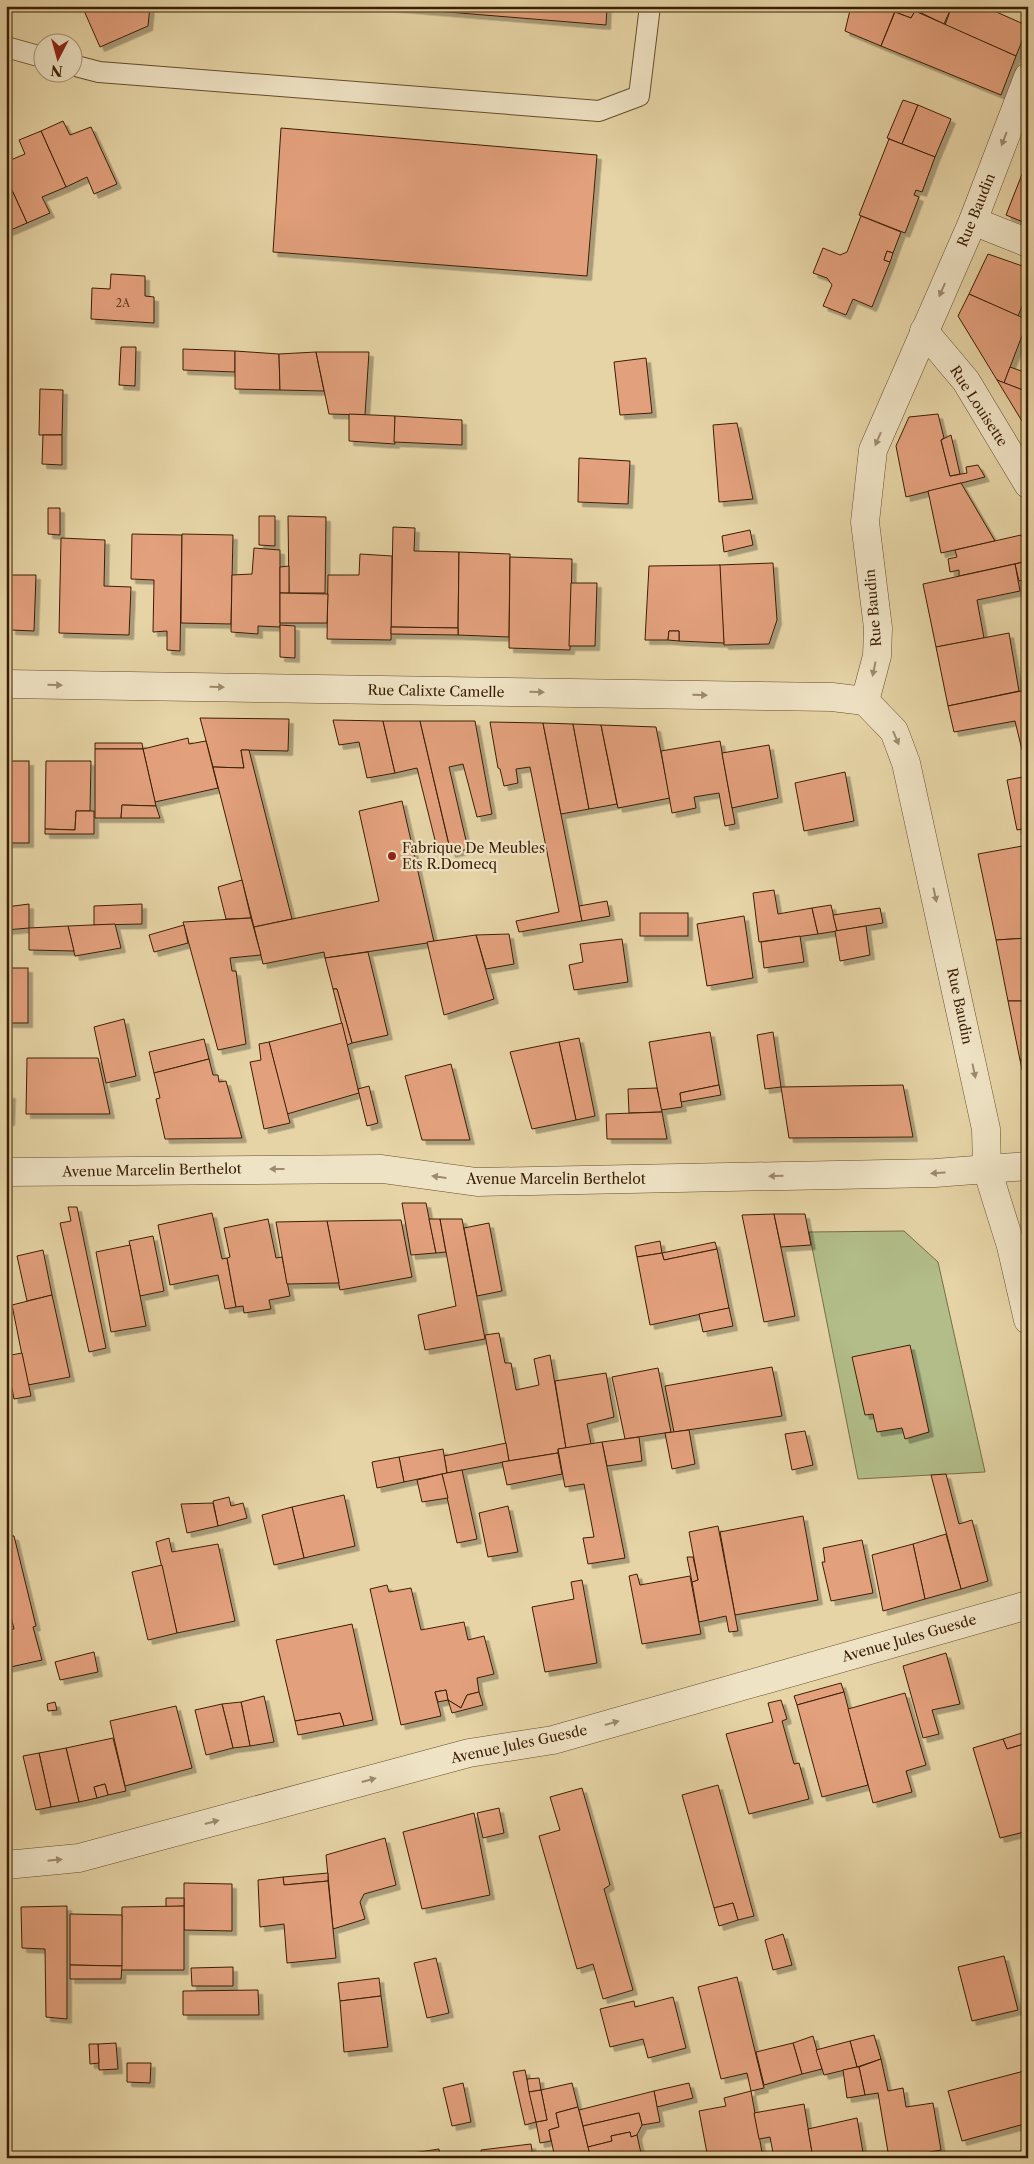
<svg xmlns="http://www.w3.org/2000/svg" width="1034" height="2164" viewBox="0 0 1034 2164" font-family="'Libre Caslon Text',serif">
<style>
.green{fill:#b2bd89;stroke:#766e46}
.building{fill:#e3a07d;stroke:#3b1e02;filter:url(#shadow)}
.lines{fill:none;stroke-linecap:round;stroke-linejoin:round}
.lane-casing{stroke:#664c2b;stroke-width:22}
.street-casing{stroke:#664c2b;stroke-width:29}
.lane{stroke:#efe3c5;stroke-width:20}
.street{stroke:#efe3c5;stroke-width:28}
.oneway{fill:#9e8a6d}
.poi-dot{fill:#8f2418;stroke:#efe3c5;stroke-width:2}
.labels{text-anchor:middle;stroke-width:4.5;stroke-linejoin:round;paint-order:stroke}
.number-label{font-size:11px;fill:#653e21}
.street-label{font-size:14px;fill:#3b1e02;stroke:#efe3c5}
.poi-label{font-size:14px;fill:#3b1e02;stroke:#efe3c5;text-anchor:start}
</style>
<defs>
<filter id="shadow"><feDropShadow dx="4.5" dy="4.5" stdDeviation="0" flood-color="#0004"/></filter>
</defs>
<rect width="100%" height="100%" fill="#e6d4a6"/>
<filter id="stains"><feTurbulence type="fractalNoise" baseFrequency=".004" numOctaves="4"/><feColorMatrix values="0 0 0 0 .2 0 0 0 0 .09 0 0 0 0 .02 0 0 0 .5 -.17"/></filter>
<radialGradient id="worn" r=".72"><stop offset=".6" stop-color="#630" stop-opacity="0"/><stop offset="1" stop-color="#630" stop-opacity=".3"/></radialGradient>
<polygon class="green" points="904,1231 938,1262 985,1472 858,1479 809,1232"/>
<g class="building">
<polygon points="82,6 150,6 148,26 100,47"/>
<polygon points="374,6 607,6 606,25"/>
<polygon points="851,6 897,6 881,46 845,31"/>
<polygon points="897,6 907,6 915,11 911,18 895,12"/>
<polygon points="907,6 952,6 944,24"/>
<polygon points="952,6 983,6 1028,26 1016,56 945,25"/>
<polygon points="915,11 1016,56 1001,95 881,46 895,12 911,18"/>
<polygon points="903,100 918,105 902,144 887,138"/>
<polygon points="918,105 951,119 935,157 902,144"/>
<polygon points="63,121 70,135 91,127 117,184 94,194 87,177 66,187 41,131"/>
<polygon points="281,128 597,155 587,276 273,252"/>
<polygon points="41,131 66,187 42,197 50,213 27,223 6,177 6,162 25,154 19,140"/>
<polygon points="889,139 935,157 922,192 916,190 914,195 919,197 905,233 859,215"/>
<polygon points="1028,159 1028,224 1006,215"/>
<polygon points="6,177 27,223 6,232"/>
<polygon points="861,216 901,232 893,253 887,251 884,260 890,262 872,307 853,299 846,315 823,306 832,285 827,278 813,273 823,248 840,255 847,252"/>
<polygon points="887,251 893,253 890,262 884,260"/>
<polygon points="988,254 1028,268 1028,292 1018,316 969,294"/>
<polygon points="111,274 145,276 145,296 154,297 154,323 91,319 92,288 110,289"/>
<polygon points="969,294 1028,320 1004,383 997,380 958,316"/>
<polygon points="121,347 136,347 135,386 119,385"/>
<polygon points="183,349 235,351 235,372 183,370"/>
<polygon points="235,351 279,354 280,390 235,389"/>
<polygon points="316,352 324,391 280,390 279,354"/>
<polygon points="316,352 369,352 365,415 329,414"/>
<polygon points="646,358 652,413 620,415 614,362"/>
<polygon points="1028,361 1028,392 1004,383 1010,367 1024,372"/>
<polygon points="997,380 1028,392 1028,431"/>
<polygon points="40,389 63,390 62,435 39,435"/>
<polygon points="349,414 395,416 395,444 349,441"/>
<polygon points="938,414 944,438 941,440 950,476 967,473 966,467 978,465 985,477 906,497 896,446 909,417"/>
<polygon points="395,416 462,420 462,445 394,442"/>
<polygon points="737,423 753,499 719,502 713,425"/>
<polygon points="43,435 62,435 62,465 42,464"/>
<polygon points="951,435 960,474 950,476 941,440"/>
<polygon points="579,458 630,461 628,504 578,502"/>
<polygon points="961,483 995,541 941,553 928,491"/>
<polygon points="48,508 60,508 60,535 48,534"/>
<polygon points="259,516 275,516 275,546 259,545"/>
<polygon points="288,516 326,517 325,593 289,593"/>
<polygon points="393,527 415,528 414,551 459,552 458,628 391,627"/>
<polygon points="750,530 753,545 724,552 722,536"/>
<polygon points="132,534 182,535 180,651 167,650 167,631 153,632 154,580 131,579"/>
<polygon points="182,534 233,535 231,624 181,623"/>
<polygon points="1021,535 1028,546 1028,561 959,576 959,570 950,572 948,559 957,557 955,550"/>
<polygon points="61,538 105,540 104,586 131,587 129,635 59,633"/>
<polygon points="254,548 280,550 280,627 258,626 258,634 231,632 232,575 252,574"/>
<polygon points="459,552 510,554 509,637 458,635"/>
<polygon points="360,554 392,556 391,640 327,639 328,575 359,575"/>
<polygon points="510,557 572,559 570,650 509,648"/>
<polygon points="1028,561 1028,597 1023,580 1019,581 1015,564"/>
<polygon points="773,563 777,620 769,644 724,645 719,565"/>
<polygon points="1015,564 1020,591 977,600 984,638 936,647 923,584"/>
<polygon points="720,565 724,643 679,641 679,631 669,631 668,640 645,640 649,566"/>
<polygon points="289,566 289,593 280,593 280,567"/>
<polygon points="6,575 36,575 34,631 11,630 11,622 6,622"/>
<polygon points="571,583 597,583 595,646 569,646"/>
<polygon points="280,593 328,594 327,623 280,623"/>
<polygon points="280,625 295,626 295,658 280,657"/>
<polygon points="391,627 458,628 458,635 391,634"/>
<polygon points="669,631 679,631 679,641 668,640"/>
<polygon points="1009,633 1019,691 948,706 936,647"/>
<polygon points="1026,690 1028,749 1022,750 1015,721 954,732 948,706"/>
<polygon points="200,718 289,719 288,751 241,750 244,768 213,767"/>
<polygon points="333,720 383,721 395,773 367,778 359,742 339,745"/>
<polygon points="383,721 420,721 449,845 437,848 417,768 395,773"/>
<polygon points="420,721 475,721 492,814 477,817 463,764 449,767 468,849 451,853"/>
<polygon points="490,722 543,723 582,921 519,932 516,921 559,912 530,767 516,769 518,783 504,786 500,769 498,768"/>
<polygon points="543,723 573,724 589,809 561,814"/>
<polygon points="573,724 601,725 617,804 589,809"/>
<polygon points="601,725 656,727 670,798 618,808"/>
<polygon points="188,738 189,744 206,741 218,788 155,802 143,749"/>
<polygon points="720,741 735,824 725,826 719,793 694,797 696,808 672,813 661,751"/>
<polygon points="95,743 142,743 143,749 95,749"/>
<polygon points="769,745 778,798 732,808 722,753"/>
<polygon points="95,749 143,749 156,806 122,805 121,818 95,818"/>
<polygon points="241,750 249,750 292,919 254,927 213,767 244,768"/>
<rect x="6" y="761" width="23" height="82"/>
<polygon points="46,761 91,761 90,811 76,811 75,830 45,829"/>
<polygon points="845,772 854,821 804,831 795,783"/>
<polygon points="1028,776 1028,828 1017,830 1007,780"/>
<polygon points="402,801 434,942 325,958 324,952 263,964 254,927 379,901 359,811"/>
<polygon points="122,805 156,806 160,818 121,818"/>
<polygon points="76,811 94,811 94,834 45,834 45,829 75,830"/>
<polygon points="1028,845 1028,938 996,940 978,854"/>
<polygon points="242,880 251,918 226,919 218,887"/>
<polygon points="774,890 778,914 812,908 818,934 759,942 753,893"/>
<polygon points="607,901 610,916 582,921 579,906"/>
<polygon points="29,904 29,928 6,930 6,907"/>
<polygon points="142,904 142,924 94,925 94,906"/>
<polygon points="831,905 837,931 818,934 812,908"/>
<polygon points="880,908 883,923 837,931 833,915"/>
<rect x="640" y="913" width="48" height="23"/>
<polygon points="744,916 753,978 707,986 697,924"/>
<polygon points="251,918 261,955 230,958 232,971 236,971 246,1044 218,1050 183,922"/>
<polygon points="115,924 121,948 75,956 68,926"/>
<polygon points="184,925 188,943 154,952 149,935"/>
<polygon points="68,926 74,951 29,950 29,928"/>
<polygon points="866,926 870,955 840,961 835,931"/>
<polygon points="509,934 514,964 486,969 476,935"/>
<polygon points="476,935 494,999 444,1015 427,942"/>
<polygon points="800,936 804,962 764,968 761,942"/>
<polygon points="1028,938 1028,1001 1008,1001 996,940"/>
<polygon points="622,939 628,982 574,990 569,965 583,962 580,944"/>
<polygon points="368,952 388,1035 352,1043 337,989 333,989 325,958"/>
<rect x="6" y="968" width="22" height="55"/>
<polygon points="333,989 337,989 352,1043 347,1045"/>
<polygon points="1008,1001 1028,1001 1028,1060 1020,1060"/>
<polygon points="124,1019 136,1076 106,1083 94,1027"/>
<polygon points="342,1023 359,1093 287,1114 269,1042"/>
<polygon points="710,1032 719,1085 680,1093 682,1107 661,1110 649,1042"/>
<polygon points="773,1032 781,1087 765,1089 757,1035"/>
<polygon points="579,1038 595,1116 576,1120 559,1042"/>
<polygon points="204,1039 209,1059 154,1073 149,1052"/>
<polygon points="269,1042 290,1123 264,1129 250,1062 261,1060 259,1044"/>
<polygon points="559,1042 576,1120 532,1129 510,1052"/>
<polygon points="27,1058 98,1058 110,1114 26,1114"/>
<polygon points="209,1059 213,1075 218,1075 219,1082 226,1081 242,1138 165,1139 156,1099 160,1098 154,1073"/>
<polygon points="1020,1060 1028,1060 1028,1097"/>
<polygon points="451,1064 470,1140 422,1140 405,1076"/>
<polygon points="719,1085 721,1095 681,1102 680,1093"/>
<polygon points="903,1085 913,1137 789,1138 781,1087"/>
<polygon points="369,1086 378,1123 367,1126 358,1089"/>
<polygon points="657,1088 662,1112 629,1113 628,1089"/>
<polygon points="6,1094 11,1094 10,1121 6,1121"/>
<polygon points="662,1112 667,1139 607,1139 606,1114"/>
<polygon points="402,1203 426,1203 436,1253 411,1255"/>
<polygon points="68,1207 77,1207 106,1348 89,1352 60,1223 71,1221"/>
<polygon points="212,1213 222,1259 227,1258 236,1307 225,1309 218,1275 170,1285 158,1225"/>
<polygon points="774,1214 795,1316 764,1322 742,1215"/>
<polygon points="774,1214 805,1214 811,1245 781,1247"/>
<polygon points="268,1219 276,1258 282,1257 290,1296 269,1300 271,1309 244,1313 243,1306 236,1307 227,1258 230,1257 224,1228"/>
<polygon points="429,1219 440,1219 446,1252 436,1253"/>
<polygon points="440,1219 462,1219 485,1339 425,1350 418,1315 456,1306"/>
<polygon points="401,1220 412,1277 340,1290 327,1221"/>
<polygon points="327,1221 339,1283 287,1284 276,1222"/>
<polygon points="489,1223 502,1291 477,1296 464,1228"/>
<polygon points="153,1236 164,1291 140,1296 129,1241"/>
<polygon points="660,1241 662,1253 637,1257 635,1246"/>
<polygon points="715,1242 717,1249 664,1260 662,1253"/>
<polygon points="130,1245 146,1326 111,1332 96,1252"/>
<polygon points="717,1249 729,1308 650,1325 637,1257 662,1253 664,1260"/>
<polygon points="43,1250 52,1295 27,1301 17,1256"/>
<polygon points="52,1295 70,1377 28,1385 12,1305"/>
<polygon points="729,1308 733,1326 703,1332 699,1314"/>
<polygon points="499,1333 505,1363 511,1363 516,1390 539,1385 534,1359 550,1355 566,1448 558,1449 558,1453 509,1461 485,1335"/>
<polygon points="910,1345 929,1432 905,1439 902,1428 877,1432 873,1414 865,1415 852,1357"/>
<polygon points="22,1353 31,1396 14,1399 6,1356"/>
<polygon points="772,1367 782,1416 674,1432 665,1386"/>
<polygon points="658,1368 671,1432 625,1439 612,1377"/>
<polygon points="606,1373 614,1417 587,1424 591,1444 566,1448 555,1381"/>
<polygon points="689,1430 695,1464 672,1469 665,1433"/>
<polygon points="805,1431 813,1465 792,1470 785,1434"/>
<polygon points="639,1437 642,1461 607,1466 602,1442"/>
<polygon points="602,1442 625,1558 588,1564 583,1538 594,1537 584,1484 565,1487 558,1449"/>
<polygon points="506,1443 509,1461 447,1473 444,1456"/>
<polygon points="443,1449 447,1473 404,1482 399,1457"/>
<polygon points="558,1453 562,1474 507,1485 502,1462"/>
<polygon points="399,1457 404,1482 377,1488 372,1462"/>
<polygon points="462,1470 477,1539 457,1543 442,1474"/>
<polygon points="442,1474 448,1498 422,1502 417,1480"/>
<polygon points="946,1474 959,1524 972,1520 988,1581 961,1589 931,1475"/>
<polygon points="344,1495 355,1546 304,1558 292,1507"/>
<polygon points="229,1497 231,1506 243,1503 247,1518 218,1526 213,1501"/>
<polygon points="213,1503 218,1526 187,1533 181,1504"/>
<polygon points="508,1506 518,1552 488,1557 479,1513"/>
<polygon points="292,1507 304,1558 274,1565 262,1515"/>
<polygon points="803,1516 818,1600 735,1615 720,1532"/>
<polygon points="718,1526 735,1615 738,1631 729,1632 726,1616 699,1622 692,1582 698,1580 689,1532"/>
<polygon points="946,1534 961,1589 925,1599 913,1544"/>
<polygon points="6,1535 14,1536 36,1626 33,1627 42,1660 6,1668 6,1631 14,1629 7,1599 11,1597 6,1578"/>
<polygon points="169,1538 172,1552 218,1544 235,1621 177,1633 156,1542"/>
<polygon points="862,1540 873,1593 831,1601 822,1562 825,1562 823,1548"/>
<polygon points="913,1544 925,1599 883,1611 872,1555"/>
<polygon points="687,1557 693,1557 698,1580 692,1582"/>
<polygon points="162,1565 177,1633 148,1640 132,1572"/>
<polygon points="637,1574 640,1585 690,1576 701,1634 642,1644 629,1576"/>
<polygon points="582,1580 597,1663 545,1672 532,1607 574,1599 571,1582"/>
<polygon points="387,1585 389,1592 411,1588 421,1630 464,1622 468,1640 484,1636 494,1674 477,1678 479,1692 467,1695 461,1708 448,1700 446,1690 435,1692 441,1716 401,1725 370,1589"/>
<polygon points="352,1624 373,1720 344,1726 340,1713 295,1721 276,1640"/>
<polygon points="94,1652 98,1672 60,1680 55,1662"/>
<polygon points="946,1653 960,1704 932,1710 939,1734 923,1738 903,1666"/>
<polygon points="841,1683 844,1692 797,1705 794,1696"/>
<polygon points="446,1690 448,1700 438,1702 435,1692"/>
<polygon points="479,1692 483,1705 452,1713 448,1700 461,1708 467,1695"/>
<polygon points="844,1692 868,1785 822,1797 797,1705"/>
<polygon points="905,1693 926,1765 906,1771 912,1792 873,1803 848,1709"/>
<polygon points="264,1696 274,1742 250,1746 241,1702"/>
<polygon points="781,1700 787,1719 782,1721 794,1764 799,1763 809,1799 749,1814 726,1734 773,1722 768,1703"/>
<polygon points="55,1702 57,1710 48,1711 47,1704"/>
<polygon points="241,1702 250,1746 233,1748 222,1704"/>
<polygon points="222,1704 233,1748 206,1755 195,1710"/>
<polygon points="176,1706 192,1768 125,1786 110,1721"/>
<polygon points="340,1713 344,1726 298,1735 295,1721"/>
<polygon points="1028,1731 1028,1743 1007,1749 1003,1739"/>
<polygon points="113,1738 126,1791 108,1795 105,1784 94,1787 97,1798 79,1802 66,1748"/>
<polygon points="1003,1739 1007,1749 1028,1743 1028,1831 1000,1838 973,1748"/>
<polygon points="66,1748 79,1802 51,1807 39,1753"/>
<polygon points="39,1753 51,1807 36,1810 23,1756"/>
<polygon points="105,1784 108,1795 97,1798 94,1787"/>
<polygon points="718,1785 754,1916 738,1920 733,1903 714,1908 682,1795"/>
<polygon points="582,1788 610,1885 604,1889 633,1990 603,1999 593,1964 577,1969 539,1836 560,1830 550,1797"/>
<polygon points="499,1808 504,1833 483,1838 477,1813"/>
<polygon points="474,1813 490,1895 422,1909 403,1832"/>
<polygon points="385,1838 396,1885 364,1894 360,1902 365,1919 333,1929 326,1855"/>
<polygon points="328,1873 328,1881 284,1885 283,1877"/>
<polygon points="283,1877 284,1885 328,1881 336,1958 287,1963 284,1924 260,1927 258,1880"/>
<polygon points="184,1883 232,1884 232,1931 184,1930"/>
<polygon points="166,1898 184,1898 184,1906 166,1907"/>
<polygon points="733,1903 738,1920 719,1926 714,1908"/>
<polygon points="67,1906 67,2019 46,2017 45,1949 22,1948 21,1907"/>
<polygon points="184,1906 184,1970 121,1970 122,1907"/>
<polygon points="70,1914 122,1915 122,1966 70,1965"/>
<polygon points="783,1934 792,1965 773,1970 765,1940"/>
<polygon points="1004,1956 1018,2010 972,2021 958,1967"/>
<polygon points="436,1958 449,2013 427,2018 414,1963"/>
<polygon points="70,1965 122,1966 121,1979 70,1979"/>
<polygon points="233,1967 233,1986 192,1986 191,1968"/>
<polygon points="737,1977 764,2088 751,2091 747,2073 721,2079 698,1987"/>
<polygon points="379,1978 381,1996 340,2001 338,1983"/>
<polygon points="258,1990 259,2015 183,2015 183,1991"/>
<polygon points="381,1996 388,2047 344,2052 340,2001"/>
<polygon points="673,1997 686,2048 648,2058 643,2039 610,2047 600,2009 634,2001 635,2007"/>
<polygon points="874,2035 881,2059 857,2067 850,2041"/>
<polygon points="813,2036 822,2069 802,2074 793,2043"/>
<polygon points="850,2041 857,2067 824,2075 816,2050"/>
<polygon points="116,2043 118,2069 99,2070 98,2044"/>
<polygon points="793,2043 802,2074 764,2085 756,2052"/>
<polygon points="89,2044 98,2044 99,2063 90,2064"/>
<polygon points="881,2059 888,2091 903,2088 906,2107 933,2103 941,2150 914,2155 914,2158 889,2158 878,2093 865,2095 859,2067"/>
<polygon points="127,2063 151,2063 150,2083 127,2082"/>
<polygon points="857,2067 859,2067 865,2095 847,2098 843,2070"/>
<polygon points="525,2070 536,2122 525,2125 513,2072"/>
<polygon points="1028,2070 1028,2123 962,2141 948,2091"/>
<polygon points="539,2078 541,2090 529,2092 527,2079"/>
<polygon points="463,2083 471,2122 452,2126 443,2088"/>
<polygon points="572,2083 578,2107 556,2113 559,2127 549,2130 551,2141 540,2143 536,2122 547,2120 541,2090"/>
<polygon points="689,2083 693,2098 657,2107 654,2091"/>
<polygon points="541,2090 547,2120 536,2122 529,2092"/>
<polygon points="654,2091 660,2122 642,2125 639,2113 583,2126 579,2110"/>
<polygon points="751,2091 763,2158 702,2158 701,2154 707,2153 699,2111 726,2106 724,2098"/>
<polygon points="804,2104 813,2158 774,2158 770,2137 759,2139 754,2113"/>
<polygon points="578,2107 591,2158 555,2158 549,2130 559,2127 556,2113"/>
<polygon points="639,2113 642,2125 637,2135 631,2137 630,2132 611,2136 612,2141 588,2147 583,2126"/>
<polygon points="857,2118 864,2158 813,2158 808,2129"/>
<polygon points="630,2132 631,2137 637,2135 642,2158 591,2158 588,2147 612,2141 611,2136"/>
<polygon points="531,2144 533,2158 482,2158 481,2150"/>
<polygon points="439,2149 440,2158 407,2158 406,2154"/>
</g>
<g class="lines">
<defs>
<g id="lane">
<polyline points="6,47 42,57"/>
<polyline points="72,65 99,72 599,111 639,96 650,6"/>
</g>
<g id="street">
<polyline points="973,221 1028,243"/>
<polyline points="924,331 966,381 1028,484"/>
<polyline points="6,684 832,697 865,701"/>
<polyline points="865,701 877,656 878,628 865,522 873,450 973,221 1028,77"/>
<polyline points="865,701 894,731 906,763 986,1129 987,1169 1011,1246 1028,1320"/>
<polyline points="6,1172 382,1169 477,1182 935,1173 1028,1166"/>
<polyline points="6,1865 79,1858 469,1753 553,1740 1028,1605"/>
</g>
</defs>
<use href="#lane" class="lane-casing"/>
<use href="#street" class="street-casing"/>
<use href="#lane" class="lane"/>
<use href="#street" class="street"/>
</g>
<defs><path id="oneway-solid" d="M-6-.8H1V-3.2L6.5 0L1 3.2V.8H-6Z" transform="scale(1.25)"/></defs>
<g class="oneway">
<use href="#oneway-solid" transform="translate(1004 139) rotate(111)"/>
<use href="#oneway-solid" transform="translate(942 290) rotate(114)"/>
<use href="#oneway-solid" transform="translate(878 439) rotate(113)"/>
<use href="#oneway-solid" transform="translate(874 669) rotate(102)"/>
<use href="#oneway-solid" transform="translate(55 685) rotate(1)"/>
<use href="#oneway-solid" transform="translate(217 687) rotate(1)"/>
<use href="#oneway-solid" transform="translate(537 692) rotate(1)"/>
<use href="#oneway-solid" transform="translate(700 695) rotate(1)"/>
<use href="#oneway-solid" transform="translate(896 738) rotate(67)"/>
<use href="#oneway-solid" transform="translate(935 895) rotate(78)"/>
<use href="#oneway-solid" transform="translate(974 1071) rotate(78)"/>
<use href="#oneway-solid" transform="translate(277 1169) rotate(180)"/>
<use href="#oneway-solid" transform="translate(938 1173) rotate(176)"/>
<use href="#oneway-solid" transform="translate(776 1176) rotate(179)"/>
<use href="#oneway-solid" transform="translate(439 1177) rotate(-172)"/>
<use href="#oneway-solid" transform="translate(612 1723) rotate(-16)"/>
<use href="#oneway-solid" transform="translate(369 1780) rotate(-15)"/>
<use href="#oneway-solid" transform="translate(212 1822) rotate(-15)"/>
<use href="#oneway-solid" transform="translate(55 1860) rotate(-6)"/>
</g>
<circle class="poi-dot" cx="392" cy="856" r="5"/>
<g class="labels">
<g class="number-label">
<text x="123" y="307">2A</text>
</g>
<g class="street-label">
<text transform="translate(976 210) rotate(-68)" y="5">Rue Baudin</text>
<text transform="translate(979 406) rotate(57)" y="5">Rue Louisette</text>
<text transform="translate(873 608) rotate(-95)" y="5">Rue Baudin</text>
<text transform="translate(436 691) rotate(1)" y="5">Rue Calixte Camelle</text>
<text transform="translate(960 1006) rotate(78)" y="5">Rue Baudin</text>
<text transform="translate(152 1170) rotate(-1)" y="5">Avenue Marcelin Berthelot</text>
<text x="556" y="1184">Avenue Marcelin Berthelot</text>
<text transform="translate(909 1638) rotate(-16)" y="5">Avenue Jules Guesde</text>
<text transform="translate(519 1744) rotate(-12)" y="5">Avenue Jules Guesde</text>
</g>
<g class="poi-label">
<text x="402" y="853">Fabrique De Meubles<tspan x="402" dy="16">Ets R.Domecq</tspan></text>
</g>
</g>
<rect width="1034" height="2164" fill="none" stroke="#e6d4a6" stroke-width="25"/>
<rect x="8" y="8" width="1019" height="2149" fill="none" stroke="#3b1e02" stroke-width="2.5"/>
<rect x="12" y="12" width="1009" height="2139" fill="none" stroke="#3b1e02"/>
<g transform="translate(58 58) rotate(186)"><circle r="24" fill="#efe3c5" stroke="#a79477"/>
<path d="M0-4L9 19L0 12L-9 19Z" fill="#8f2418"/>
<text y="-8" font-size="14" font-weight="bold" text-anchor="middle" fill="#3b1e02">N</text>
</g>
<rect width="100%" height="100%" filter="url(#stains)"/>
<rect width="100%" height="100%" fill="url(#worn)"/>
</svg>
